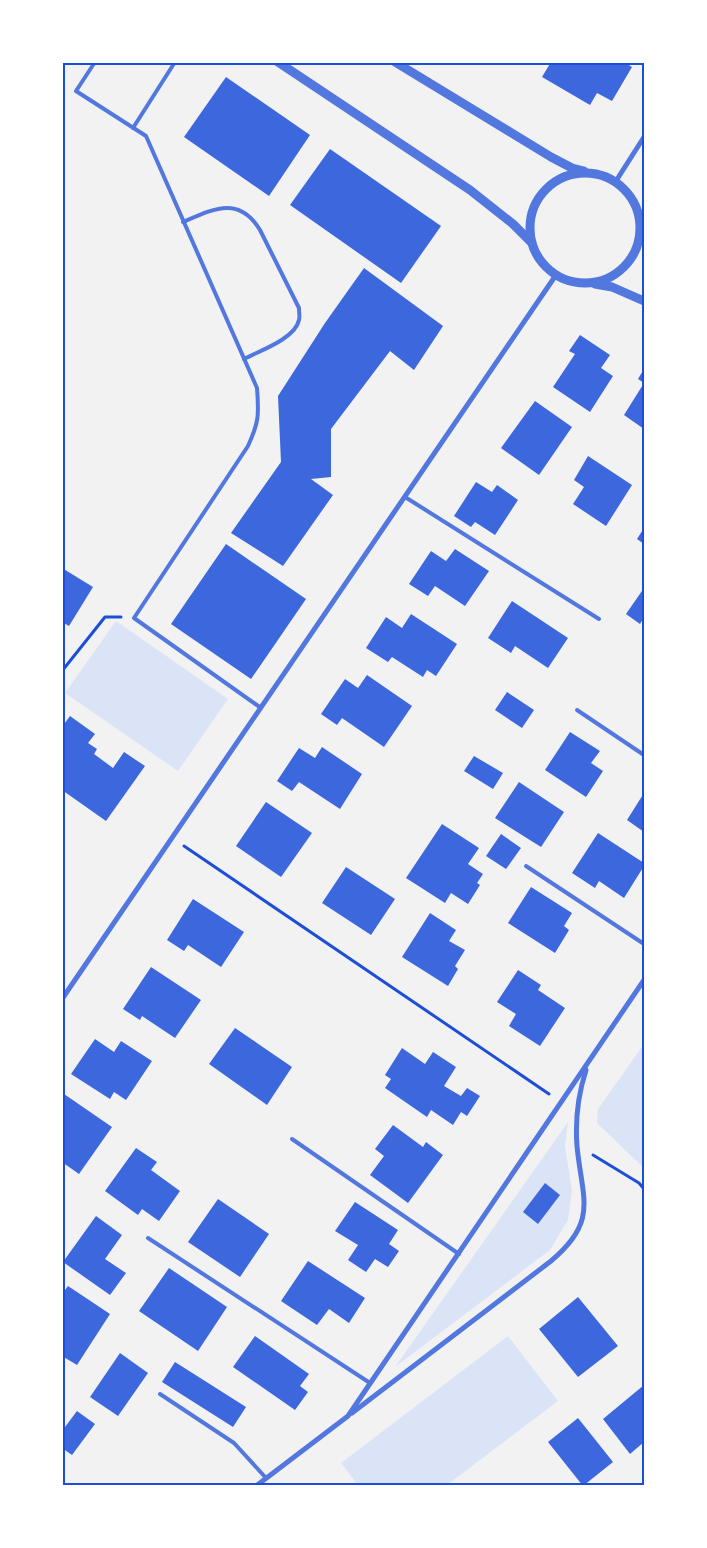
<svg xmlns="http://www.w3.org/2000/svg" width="707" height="1548" viewBox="0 0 707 1548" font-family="Figtree,sans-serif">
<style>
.green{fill:#dbe4f7}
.building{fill:#3d67dc}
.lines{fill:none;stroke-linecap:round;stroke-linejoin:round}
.path{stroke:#1d4ed8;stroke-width:3}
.service{stroke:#5277de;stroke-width:4}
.minor{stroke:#5277de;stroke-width:5}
.tertiary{stroke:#5277de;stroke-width:9}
.neatline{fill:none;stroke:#1d4ed8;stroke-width:2}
</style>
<rect width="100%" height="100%" fill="#f2f2f2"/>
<g class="green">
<polygon points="116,621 228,699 178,771 65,693"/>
<polygon points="644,1044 644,1168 597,1123 598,1109"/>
<polygon points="568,1122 565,1146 572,1190 568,1220 550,1250 395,1367"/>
<polygon points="508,1336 558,1401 447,1485 358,1485 341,1463"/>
</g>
<g class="building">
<polygon points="551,62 624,62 632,67 612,101 597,93 590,105 542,77"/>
<polygon points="226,77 310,135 269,196 184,137"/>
<polygon points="330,149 441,226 401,283 290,205"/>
<polygon points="364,268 443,326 414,370 390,351 331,429 331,477 311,479 333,495 283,566 231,533 281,462 278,396 325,323"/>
<polygon points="580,335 610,355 601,368 613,376 590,412 553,387 575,354 569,351"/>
<polygon points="644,369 644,383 638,379"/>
<polygon points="644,383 644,429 624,415"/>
<polygon points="535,401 572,427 539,475 501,448"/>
<polygon points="588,456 632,485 606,526 573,504 584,487 574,480"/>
<polygon points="476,482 492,492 497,485 518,500 495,535 475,522 471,527 454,516"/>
<polygon points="644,528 644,544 637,539"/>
<polygon points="226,544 306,599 251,679 171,624"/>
<polygon points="455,549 489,571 465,606 435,586 428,596 409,584 431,551 446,561"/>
<polygon points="62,568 93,587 69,626 62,622"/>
<polygon points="644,588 644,620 643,619 640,624 626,614"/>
<polygon points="512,601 568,638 548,668 515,646 511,653 488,638"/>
<polygon points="411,614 457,644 436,676 427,670 423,677 392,657 388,662 366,648 386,617 402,628"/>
<polygon points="367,675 412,706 384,747 342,718 337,725 321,714 345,679 358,688"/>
<polygon points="507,692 534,710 522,728 495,710"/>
<polygon points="70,716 95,734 88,743 97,749 94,754 113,768 124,752 145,766 106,821 62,790 62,727"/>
<polygon points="570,732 600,751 591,763 603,771 586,797 545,770"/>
<polygon points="322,747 362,774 340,809 299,782 292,791 277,781 299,748 315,758"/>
<polygon points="474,756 503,773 493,789 464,771"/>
<polygon points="519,782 564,812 541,847 495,818"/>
<polygon points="644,793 644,832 627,820"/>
<polygon points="266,802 312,833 281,877 236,846"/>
<polygon points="442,824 479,848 468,864 483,874 477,883 480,885 468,904 451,893 445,903 406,878"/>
<polygon points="598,833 644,863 644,866 624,898 599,881 595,888 572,873"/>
<polygon points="501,834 521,848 506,869 486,856"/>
<polygon points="346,867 395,899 371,935 322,903"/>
<polygon points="531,887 572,913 564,926 569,930 555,953 508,923"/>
<polygon points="193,899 244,932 221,967 188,945 184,951 167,940"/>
<polygon points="430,913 456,930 449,941 465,950 455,966 458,969 448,986 402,957"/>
<polygon points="151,967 201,1000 175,1038 142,1016 140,1020 123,1009"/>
<polygon points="518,970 541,985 538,990 565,1008 540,1046 509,1026 516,1014 497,1002"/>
<polygon points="235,1028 292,1067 267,1105 209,1064"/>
<polygon points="95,1039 114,1052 121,1041 152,1061 126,1100 114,1092 110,1099 71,1074"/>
<polygon points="402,1048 425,1064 433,1052 456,1067 444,1086 461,1096 467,1088 480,1096 467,1116 461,1112 453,1125 431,1110 427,1117 385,1088 391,1079 385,1075"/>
<polygon points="64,1094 112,1127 79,1174 62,1162 62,1096"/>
<polygon points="393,1125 423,1147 426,1142 443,1155 408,1203 370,1175 384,1156 375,1149"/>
<polygon points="136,1148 157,1162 151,1170 180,1191 159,1221 142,1209 138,1215 105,1191"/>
<polygon points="545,1183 560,1195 538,1224 523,1212"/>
<polygon points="218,1199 269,1234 240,1277 188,1242"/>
<polygon points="355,1202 398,1230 389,1244 399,1251 388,1267 375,1259 366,1272 348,1260 358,1245 335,1231"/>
<polygon points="96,1216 122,1235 105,1259 126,1273 110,1295 63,1262"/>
<polygon points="308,1261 365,1298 349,1323 329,1309 317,1325 281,1301"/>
<polygon points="169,1268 227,1307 198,1351 139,1311"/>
<polygon points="68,1286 110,1314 77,1365 62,1356 62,1294"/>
<polygon points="578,1297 618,1346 578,1377 539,1329"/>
<polygon points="255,1336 309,1374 300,1386 308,1392 295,1410 233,1367"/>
<polygon points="120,1353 148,1373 118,1416 90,1397"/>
<polygon points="175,1362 246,1407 233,1427 162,1382"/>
<polygon points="644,1385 644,1442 630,1454 603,1419"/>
<polygon points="77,1411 95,1424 72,1455 62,1448 62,1431"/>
<polygon points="578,1418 613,1462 583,1486 548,1442"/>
</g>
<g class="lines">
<g class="path">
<polyline points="62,671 105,617 121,617"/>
<polyline points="184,846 549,1094"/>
<polyline points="593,1155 639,1183 644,1189"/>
</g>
<g class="service">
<path d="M95,62l-19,29 70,45 111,252c2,27 2,34 -9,58l-114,172 127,90"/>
<polyline points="133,128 175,62"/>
<path d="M183,222c30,-13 56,-27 77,8l39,78c0,4 1,9 0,12 -4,19 -40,31 -55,39"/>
<polyline points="405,497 599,619"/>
<polyline points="577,710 644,755"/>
<polyline points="526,866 644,944"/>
<polyline points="292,1139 459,1254"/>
<polyline points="148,1238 370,1383"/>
<polyline points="160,1394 234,1443 266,1478"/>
</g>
<g class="minor">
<polyline points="616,181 644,137"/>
<polyline points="62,999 556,275"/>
<path d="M352,1413l199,-152c48,-40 31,-62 26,-115 -2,-26 1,-51 9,-76"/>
<polyline points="256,1486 348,1416 644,980"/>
</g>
<g class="tertiary">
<polyline points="278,62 470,190 513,224 532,243"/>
<polyline points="395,62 551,157 572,168 584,171"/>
<circle cx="585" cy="228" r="55"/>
<polyline points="595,284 612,287 644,301"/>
</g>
</g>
<rect width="707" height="1548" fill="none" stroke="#ffffff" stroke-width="128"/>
<rect x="64" y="64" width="579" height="1420" class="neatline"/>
</svg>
